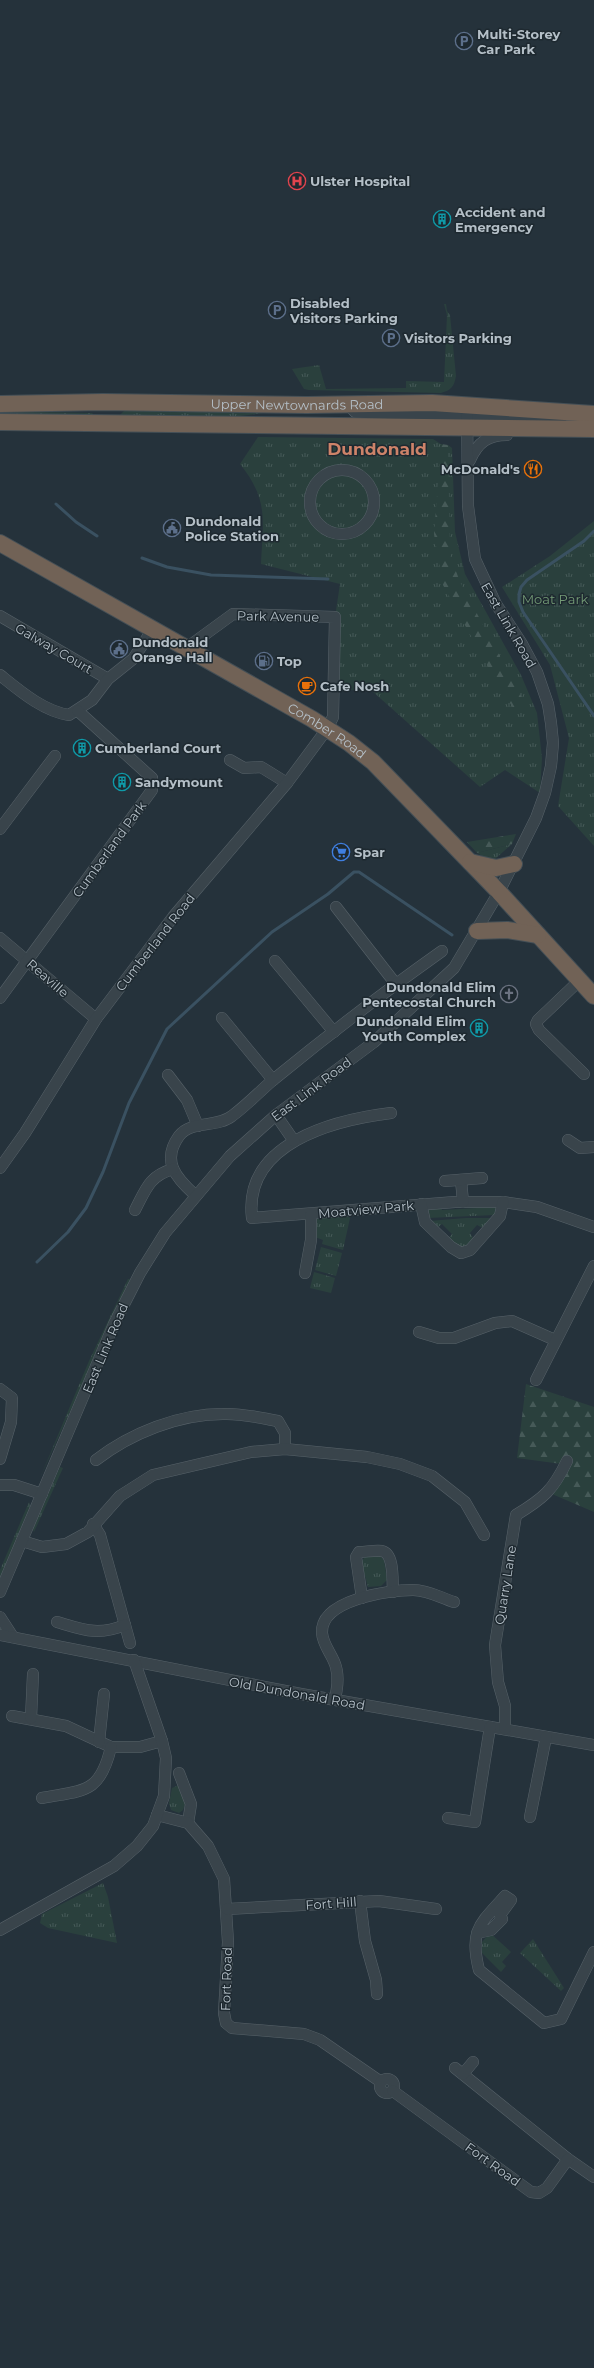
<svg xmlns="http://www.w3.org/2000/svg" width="594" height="2368" viewBox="0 0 594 2368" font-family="Montserrat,sans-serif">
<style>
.grass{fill:url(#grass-tufts)}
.forest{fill:url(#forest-firs)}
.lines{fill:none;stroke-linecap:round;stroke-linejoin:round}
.stream{stroke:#3a5161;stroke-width:3}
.minor-casing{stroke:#576269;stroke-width:12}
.highway-casing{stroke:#444f56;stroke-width:18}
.minor{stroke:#39444b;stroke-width:11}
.highway{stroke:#716256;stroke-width:16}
.labels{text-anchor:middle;stroke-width:3;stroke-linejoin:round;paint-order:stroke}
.poi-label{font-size:13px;font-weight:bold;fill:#b4bfc7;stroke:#1e2930;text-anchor:start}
.street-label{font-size:13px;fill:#b4bfc7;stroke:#1e2930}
.park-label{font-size:13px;fill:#749b76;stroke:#1e2930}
.district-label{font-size:17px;font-weight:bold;fill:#cd8369;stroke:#1e2930}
</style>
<defs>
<pattern id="grass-tufts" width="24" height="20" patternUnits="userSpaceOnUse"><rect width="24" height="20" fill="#2a403d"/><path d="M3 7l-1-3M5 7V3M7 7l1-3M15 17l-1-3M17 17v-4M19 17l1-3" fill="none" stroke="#465a58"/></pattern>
<pattern id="forest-firs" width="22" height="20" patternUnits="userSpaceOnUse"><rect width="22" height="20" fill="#2a403d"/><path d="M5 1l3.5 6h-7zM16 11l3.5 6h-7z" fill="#465a58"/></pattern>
</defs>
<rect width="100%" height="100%" fill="#25323b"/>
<g class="grass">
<path d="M444,304h2l1,7 3,4 6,61c-2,11 -5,14 -15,17l-132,-3 -5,-1 -12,-20 27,-4 7,24 80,-1v-7l38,1 3,-67z"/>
<polygon points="12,408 43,412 92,413 96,417 0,416 0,409"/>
<polygon points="125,410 271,412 224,418 119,416"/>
<path d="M258,437l175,2 11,7 4,63v-64l4,3 3,84 10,42 56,101 16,38 5,45 -2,35 -35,-23 -25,17 -108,-96 -37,-2v-72l5,-33 -79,-20c2,-43 8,-64 -21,-100z"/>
<polygon points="594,521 594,846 558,806 569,738 550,665 502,587 550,556"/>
<polygon points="512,844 495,859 486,858 477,853"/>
<polygon points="441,1207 442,1210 496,1207 495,1215 427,1218 427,1210"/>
<polygon points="345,1215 350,1218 343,1250 322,1244 323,1240 315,1237 317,1219"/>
<polygon points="466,1218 492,1218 483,1228 477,1225 470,1233 473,1238 465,1247 462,1248 448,1239 452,1234 442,1224 437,1228 429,1221"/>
<polygon points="321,1247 342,1253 336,1276 315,1270"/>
<polygon points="314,1272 335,1278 331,1293 310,1288"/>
<polygon points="128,1279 130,1279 40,1478 89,1361"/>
<polygon points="60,1467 63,1468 34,1532 33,1529"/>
<polygon points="29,1502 30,1506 0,1578 0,1570"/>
<polygon points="380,1556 384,1560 387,1580 381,1586 368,1587 361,1562 365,1557"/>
<polygon points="179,1785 186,1801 183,1810 179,1813 171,1810 169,1803 172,1788"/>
<polygon points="103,1883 108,1897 117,1943 48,1928 40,1923 42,1914"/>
<polygon points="490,1933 511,1952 502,1962 506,1966 501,1972 482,1953 482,1942"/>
<polygon points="533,1939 564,1988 561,1991 520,1953"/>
</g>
<g class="forest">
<polygon points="441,444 448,445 450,555 460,582 527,707 516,713 484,660 443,585 434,534"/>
<polygon points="516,834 512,844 477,853 467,842"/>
<polygon points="526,1384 594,1407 594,1512 552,1494 569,1465 517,1458"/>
</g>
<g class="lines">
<g class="stream">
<polyline points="56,504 76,522 97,536"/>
<polyline points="594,531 584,541 527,580 521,587 519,594 519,602 523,612 594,716"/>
<polyline points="142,558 167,567 211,575 328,579"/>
<polyline points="37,1262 68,1232 86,1208 103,1172 129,1103 167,1029 272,932 328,894 354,872 359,872 452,935"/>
</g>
<defs>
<g id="minor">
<polyline points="348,404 355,412 446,416 457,417 467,423"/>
<polyline points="467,412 475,417 555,421 563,425"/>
<path d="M470,460c8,-18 18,-25 37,-25"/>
<circle cx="342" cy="502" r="32"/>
<polyline points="0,616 108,679"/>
<path d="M0,675c20,16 43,36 69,40l23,-15 16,-21 25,-20 20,-30"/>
<polyline points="230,760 244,768 261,767 287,783"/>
<polyline points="0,829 55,756"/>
<polyline points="336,907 395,983"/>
<polyline points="0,938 96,1019"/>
<polyline points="275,961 334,1032"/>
<polyline points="580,980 538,1020 536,1024 539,1030 584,1074"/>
<polyline points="0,998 152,790 152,778 78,711"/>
<polyline points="222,1018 273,1080"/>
<polyline points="168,1075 187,1100 198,1126"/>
<path d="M391,1113c-57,7 -148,30 -139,105l203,-16h48l34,5 57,20"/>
<polyline points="276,1115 294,1141"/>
<polyline points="568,1140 580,1148 594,1147"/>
<polyline points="0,1168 25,1133 96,1019 173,917 287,783 327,729 333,717 335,617 233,614 185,649"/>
<polyline points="461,1180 463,1202"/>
<polyline points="445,1181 482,1178"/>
<path d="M195,1195c-19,-17 -34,-34 -16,-59 12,-16 38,-8 53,-20 15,-11 27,-24 41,-36 55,-45 111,-88 169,-129"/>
<polyline points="421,1204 425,1222 451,1247 461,1253 470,1250 500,1216 503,1202"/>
<path d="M135,1210c11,-21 14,-34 38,-41"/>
<polyline points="305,1273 311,1240 311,1215"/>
<polyline points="419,1332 439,1338 454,1338 495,1323 512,1321 555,1340"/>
<polyline points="536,1380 594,1266"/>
<polyline points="0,1389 12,1398 11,1422 0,1459"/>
<path d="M96,1460c35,-27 83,-46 127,-46 18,-1 38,4 55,7l7,12v16"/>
<polyline points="0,1485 14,1485 42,1494"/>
<polyline points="93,1524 100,1535 130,1643"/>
<polyline points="22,1541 42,1547 66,1544 88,1532 120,1496 153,1475 251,1452 285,1449 367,1457 400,1464 432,1476 465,1502 484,1535"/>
<polyline points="0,1592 114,1324 140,1273 165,1233 230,1156 276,1115 374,1042 454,968 499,892 536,818 545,793 551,766 553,743 551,723 548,704 537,672 522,644 496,604 475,559 468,506 467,404"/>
<path d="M362,1598l-6,-41 3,-5c7,0 16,-2 23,-1 13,3 10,31 11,41"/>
<polyline points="0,1617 13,1637"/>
<path d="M57,1622c27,8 41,14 68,3"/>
<polyline points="0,1635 301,1694 594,1745"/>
<path d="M335,1700c2,-11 4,-22 1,-33 -3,-12 -13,-21 -14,-34 -2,-33 66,-43 91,-43 15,0 28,8 41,12"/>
<polyline points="12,1716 66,1726 111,1747 140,1747 162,1741"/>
<polyline points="31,1718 33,1674"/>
<path d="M505,1729v-23l-7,-24 -3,-37 21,-130c28,-17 37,-25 51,-54"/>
<polyline points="99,1742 104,1694"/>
<polyline points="179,1773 191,1804 188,1823"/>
<path d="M42,1798c42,-8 58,-4 69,-51"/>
<polyline points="157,1815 188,1823 208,1846 224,1879 228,1942 224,2013 226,2023 232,2028 304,2034 320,2040 381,2082"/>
<polyline points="530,1817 546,1737"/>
<polyline points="448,1818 475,1822 490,1727"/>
<polyline points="360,1901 365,1941 376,1980 377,1994"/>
<polyline points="227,1909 379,1901 436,1909"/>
<polyline points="0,1930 114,1866 137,1846 153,1826 164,1796 166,1758 162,1741 134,1660"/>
<path d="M477,1933l14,-3 11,-11 -2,-4 11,-15 -6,-4c-25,28 -36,34 -26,74l65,53 17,-4 33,-67"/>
<polyline points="455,2068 568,2159 594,2177"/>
<polyline points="463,2074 473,2062"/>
<circle cx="387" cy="2086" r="7"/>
<polyline points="393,2091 531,2192 539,2193 547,2188 568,2159"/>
</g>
<g id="highway">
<path id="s1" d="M0,404l103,-2 204,3 125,-2 162,11"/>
<polyline points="0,422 594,429"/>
<path id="s2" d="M0,543l312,176 37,24 24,19 126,130 95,104"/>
<polyline points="470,862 496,868 514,864"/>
<polyline points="477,931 507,930 538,935"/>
</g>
</defs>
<use href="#minor" class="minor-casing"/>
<use href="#highway" class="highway-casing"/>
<use href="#minor" class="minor"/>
<use href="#highway" class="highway"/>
</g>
<defs>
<symbol id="parking-ring" viewBox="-11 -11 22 22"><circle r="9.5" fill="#1e2930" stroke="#5c6f8a" stroke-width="1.5"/><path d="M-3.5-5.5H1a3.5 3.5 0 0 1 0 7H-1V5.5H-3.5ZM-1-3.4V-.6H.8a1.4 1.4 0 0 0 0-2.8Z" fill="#5c6f8a"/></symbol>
<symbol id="hospital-ring" viewBox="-11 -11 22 22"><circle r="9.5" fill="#1e2930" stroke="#e0444e" stroke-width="1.5"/><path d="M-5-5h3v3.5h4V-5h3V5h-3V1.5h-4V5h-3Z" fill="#e0444e"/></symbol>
<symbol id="building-ring" viewBox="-11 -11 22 22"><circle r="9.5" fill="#1e2930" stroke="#0f9aa8" stroke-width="1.5"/><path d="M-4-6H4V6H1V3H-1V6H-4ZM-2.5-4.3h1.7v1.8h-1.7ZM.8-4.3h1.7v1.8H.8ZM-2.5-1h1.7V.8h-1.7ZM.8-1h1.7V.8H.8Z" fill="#0f9aa8"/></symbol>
<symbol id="restaurant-ring" viewBox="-11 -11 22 22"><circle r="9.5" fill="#1e2930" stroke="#e8710a" stroke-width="1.5"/><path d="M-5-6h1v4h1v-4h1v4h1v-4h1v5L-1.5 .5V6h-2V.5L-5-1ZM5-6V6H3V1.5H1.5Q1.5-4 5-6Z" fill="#e8710a"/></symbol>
<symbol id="civic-ring" viewBox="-11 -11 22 22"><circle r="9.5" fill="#1e2930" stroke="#5c6f8a" stroke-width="1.5"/><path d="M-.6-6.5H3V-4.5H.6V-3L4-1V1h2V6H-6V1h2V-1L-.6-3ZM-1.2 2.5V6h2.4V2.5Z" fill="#5c6f8a"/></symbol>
<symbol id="fuel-ring" viewBox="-11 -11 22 22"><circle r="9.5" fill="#1e2930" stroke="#5c6f8a" stroke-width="1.5"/><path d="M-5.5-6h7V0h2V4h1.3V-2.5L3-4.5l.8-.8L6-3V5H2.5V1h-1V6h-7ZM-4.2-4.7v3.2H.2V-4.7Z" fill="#5c6f8a"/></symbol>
<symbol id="cafe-ring" viewBox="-11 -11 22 22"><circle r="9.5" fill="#1e2930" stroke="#e8710a" stroke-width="1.5"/><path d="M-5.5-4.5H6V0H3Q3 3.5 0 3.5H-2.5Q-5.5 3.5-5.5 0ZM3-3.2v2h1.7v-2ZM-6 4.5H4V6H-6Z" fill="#e8710a"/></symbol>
<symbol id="supermarket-ring" viewBox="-11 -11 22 22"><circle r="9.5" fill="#1e2930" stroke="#3f7fe0" stroke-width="1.5"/><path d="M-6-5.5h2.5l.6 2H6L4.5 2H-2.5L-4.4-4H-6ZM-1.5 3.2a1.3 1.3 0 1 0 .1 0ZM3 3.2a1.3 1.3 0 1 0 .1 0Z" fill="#3f7fe0"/></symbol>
<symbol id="church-ring" viewBox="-11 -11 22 22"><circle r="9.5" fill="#1e2930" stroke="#6b7280" stroke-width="1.5"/><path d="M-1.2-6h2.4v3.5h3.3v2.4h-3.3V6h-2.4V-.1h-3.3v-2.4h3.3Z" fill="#6b7280"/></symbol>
</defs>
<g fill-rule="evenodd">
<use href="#parking-ring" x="454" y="31" width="20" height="20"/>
<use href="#hospital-ring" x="287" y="171" width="20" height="20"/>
<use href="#building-ring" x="432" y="209" width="20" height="20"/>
<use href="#parking-ring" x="267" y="300" width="20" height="20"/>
<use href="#parking-ring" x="381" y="328" width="20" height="20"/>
<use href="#restaurant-ring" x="523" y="459" width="20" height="20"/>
<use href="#civic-ring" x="162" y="518" width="20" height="20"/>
<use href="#civic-ring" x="109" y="639" width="20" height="20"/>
<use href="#fuel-ring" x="254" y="651" width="20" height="20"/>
<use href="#cafe-ring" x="297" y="676" width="20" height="20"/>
<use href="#building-ring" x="72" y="738" width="20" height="20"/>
<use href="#building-ring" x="112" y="772" width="20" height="20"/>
<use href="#supermarket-ring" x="331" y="842" width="20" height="20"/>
<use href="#church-ring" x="499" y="984" width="20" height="20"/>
<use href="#building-ring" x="469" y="1018" width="20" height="20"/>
</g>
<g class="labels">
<g class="poi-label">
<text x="477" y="39">Multi-Storey<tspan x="477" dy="15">Car Park</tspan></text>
<text x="310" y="186">Ulster Hospital</text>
<text x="455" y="217">Accident and<tspan x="455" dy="15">Emergency</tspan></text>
<text x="290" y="308">Disabled<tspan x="290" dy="15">Visitors Parking</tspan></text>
<text x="404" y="343">Visitors Parking</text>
<text x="520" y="474" text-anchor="end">McDonald's</text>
<text x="185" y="526">Dundonald<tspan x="185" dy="15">Police Station</tspan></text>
<text x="132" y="647">Dundonald<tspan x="132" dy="15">Orange Hall</tspan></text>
<text x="277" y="666">Top</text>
<text x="320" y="691">Cafe Nosh</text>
<text x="95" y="753">Cumberland Court</text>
<text x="135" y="787">Sandymount</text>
<text x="354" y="857">Spar</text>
<text x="496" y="992" text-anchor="end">Dundonald Elim<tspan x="496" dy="15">Pentecostal Church</tspan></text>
<text x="466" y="1026" text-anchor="end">Dundonald Elim<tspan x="466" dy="15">Youth Complex</tspan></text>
</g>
<g class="street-label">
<text dy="5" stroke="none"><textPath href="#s1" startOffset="297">Upper Newtownards Road</textPath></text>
<text transform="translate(278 616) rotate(1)" y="5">Park Avenue</text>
<text transform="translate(509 625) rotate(60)" y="5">East Link Road</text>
<text transform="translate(54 648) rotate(30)" y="5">Galway Court</text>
<text dy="5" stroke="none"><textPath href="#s2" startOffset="377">Comber Road</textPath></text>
<text transform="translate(109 849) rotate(-54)" y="5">Cumberland Park</text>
<text transform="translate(155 942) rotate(-52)" y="5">Cumberland Road</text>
<text transform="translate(48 978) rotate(41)" y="5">Reaville</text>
<text transform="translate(311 1089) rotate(-37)" y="5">East Link Road</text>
<text transform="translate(366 1209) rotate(-5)" y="5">Moatview Park</text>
<text transform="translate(105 1348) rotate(-67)" y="5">East Link Road</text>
<text transform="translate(505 1585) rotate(-81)" y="5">Quarry Lane</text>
<text transform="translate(297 1693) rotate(10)" y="5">Old Dundonald Road</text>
<text transform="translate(331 1903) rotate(-4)" y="5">Fort Hill</text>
<text transform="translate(226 1979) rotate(-88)" y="5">Fort Road</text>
<text transform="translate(493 2164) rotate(36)" y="5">Fort Road</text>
</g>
<g class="park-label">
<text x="555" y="604">Moat Park</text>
</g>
<g class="district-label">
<text x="377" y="455">Dundonald</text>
</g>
</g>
</svg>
